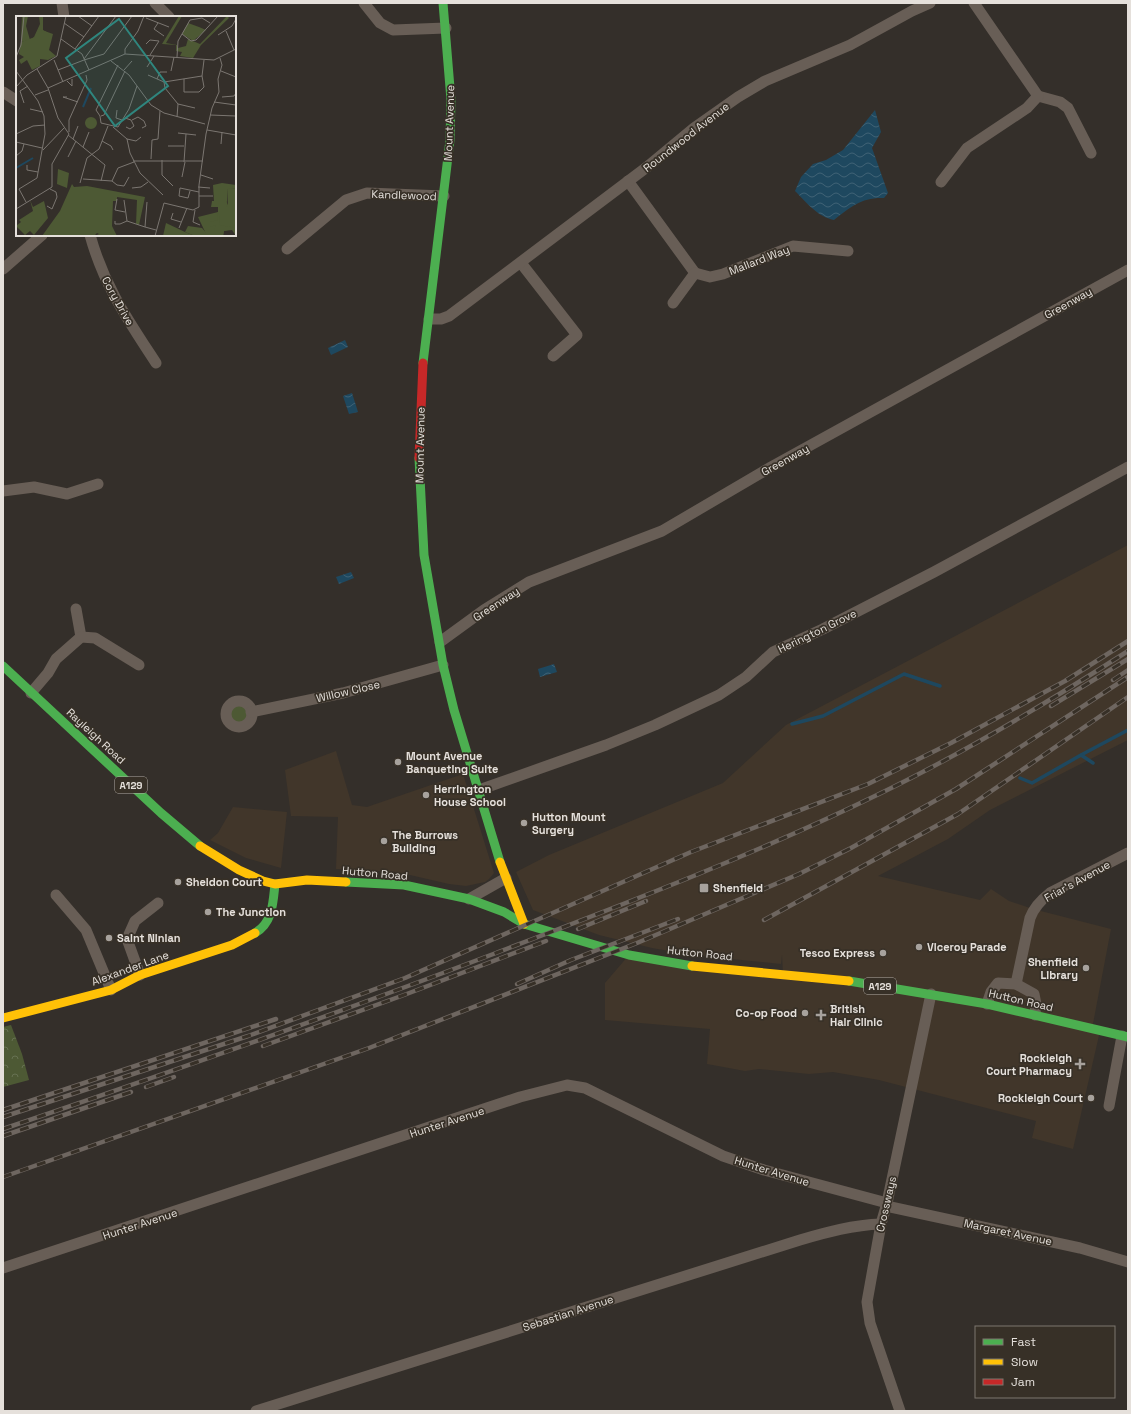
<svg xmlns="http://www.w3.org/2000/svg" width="1131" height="1414" viewBox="0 0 1131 1414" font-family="'Space Grotesk',sans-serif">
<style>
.built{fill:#41362a}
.grass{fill:#4d5934}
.forest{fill:url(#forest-crowns)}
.water{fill:url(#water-waves)}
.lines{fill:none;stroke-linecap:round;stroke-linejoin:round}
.stream{stroke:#1e485f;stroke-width:3.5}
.street{stroke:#685e56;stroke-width:11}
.fast{stroke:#4caf50;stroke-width:9}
.slow{stroke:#ffc107;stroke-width:9}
.jam{stroke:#c62828;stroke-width:9}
.rail-casing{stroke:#6e6660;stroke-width:4.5}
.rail{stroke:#373027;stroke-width:3;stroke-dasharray:9;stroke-linecap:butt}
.poi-dot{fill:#a7a29d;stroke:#373027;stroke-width:1.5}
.labels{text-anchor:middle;stroke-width:3.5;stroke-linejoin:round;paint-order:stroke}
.shield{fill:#373027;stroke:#b1aba5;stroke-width:1}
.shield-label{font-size:10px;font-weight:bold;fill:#e5e0db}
.street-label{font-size:11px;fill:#e5e0db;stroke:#373027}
.poi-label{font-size:11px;font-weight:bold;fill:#e5e0db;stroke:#373027;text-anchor:start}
.inset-river{fill:none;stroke:#1e485f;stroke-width:2}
.inset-road{fill:none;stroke:#7b7671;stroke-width:1}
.view{fill:#2f867e;fill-opacity:0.15;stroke:#2f867e;stroke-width:2}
.inset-edge{fill:none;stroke:#e5e0db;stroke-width:2}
</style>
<defs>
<pattern id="forest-crowns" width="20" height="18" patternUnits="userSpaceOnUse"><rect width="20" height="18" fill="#4d5934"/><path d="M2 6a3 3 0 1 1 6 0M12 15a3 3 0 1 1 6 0" fill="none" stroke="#667151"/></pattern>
<pattern id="water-waves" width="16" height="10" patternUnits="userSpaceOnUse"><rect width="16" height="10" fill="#1e485f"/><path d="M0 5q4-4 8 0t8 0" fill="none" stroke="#3f6275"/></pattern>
</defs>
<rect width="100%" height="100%" fill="#342f2a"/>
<g class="built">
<polygon points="1128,545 1128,740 990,810 948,839 878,876 980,900 991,889 1009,901 1033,909 1111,929 1092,1029 1100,1031 1073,1149 1032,1138 1036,1121 879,1080 833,1072 809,1074 759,1069 745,1071 707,1064 710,1029 605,1020 605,983 629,955 783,973 782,955 781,964 692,955 652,948 599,935 533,910 516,872 549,855 723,783 786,725"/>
<polygon points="336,751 352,805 367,807 463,774 494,873 489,879 485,882 466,886 449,884 397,872 336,869 338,817 291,816 285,770"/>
<polygon points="233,807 287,812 281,868 246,858 210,840 218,833"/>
</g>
<circle class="grass" cx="238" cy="714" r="11"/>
<polygon class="forest" points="11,1025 22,1054 29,1080 3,1087 3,1027"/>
<g class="water">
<path d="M875,110l6,22 -9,16 16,45 -4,5c-22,-1 -34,9 -50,22 -16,-3 -28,-18 -39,-29l6,-14 12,-13 13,-4 17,-10z"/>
<polygon points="345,340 348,347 331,355 328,348"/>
<polygon points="352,393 358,412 349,414 343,396"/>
<polygon points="351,572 354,578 339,584 336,577"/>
<polygon points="554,664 557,672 540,677 538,669"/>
</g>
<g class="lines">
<g class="stream">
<polyline points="792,724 823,716 904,674 940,686"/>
<polyline points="1081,755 1128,730"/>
<polyline points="1020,778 1032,783 1081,755 1093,763"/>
</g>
<g class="street">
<polyline points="62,3 64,17"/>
<polyline points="155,3 169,17"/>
<polyline points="364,3 380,23 393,30 446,28"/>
<polyline points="3,92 17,101"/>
<polyline points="1038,96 1060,102 1068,108 1091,153"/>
<polyline points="628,181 695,273"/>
<polyline points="941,182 967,148 1027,108 1038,96 974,3"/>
<path d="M90,235c14,51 38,85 66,128"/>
<polyline points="287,249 346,200 367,193 444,196"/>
<polyline points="521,263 577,335 553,356"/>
<polyline points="3,269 42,235"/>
<polyline points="673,303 695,273 710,277 723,274 793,246 848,251"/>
<polyline points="429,319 441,319 449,316 647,167 694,128 738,97 765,81 850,45 912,11 930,3"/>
<polyline points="3,491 34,487 67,494 98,484"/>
<polyline points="76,609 81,637"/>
<polyline points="440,642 484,610 529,582 662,531 771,467 1128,270"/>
<polyline points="31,693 48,673 56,659 81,637 95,638 139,665"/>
<circle cx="239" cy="714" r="13"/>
<polyline points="251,712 343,693 443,665"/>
<polyline points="479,790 606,745 655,725 719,695 746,677 773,652 823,629 934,572 1128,467"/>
<polyline points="56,895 86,930 111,990"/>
<polyline points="469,899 506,878"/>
<polyline points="140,975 127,939 135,921 158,903"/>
<path d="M1016,984l14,-66c4,-11 11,-18 20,-25l78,-40"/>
<polyline points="987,1004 991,992 998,983 1016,984 1034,994 1036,1004 1035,1015"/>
<polyline points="1109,1106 1122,1036"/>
<polyline points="886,1206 1080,1248 1128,1262"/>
<polyline points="3,1268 520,1097 567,1085 585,1088 723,1156 764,1170 887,1203"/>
<path d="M256,1411l544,-171c27,-8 53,-15 81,-16"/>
<polyline points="900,1411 870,1323 867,1302 881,1224 887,1203 931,994"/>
</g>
<g class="fast">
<polyline points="423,363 450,140 451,100 443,3"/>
<polyline points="419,458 424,555 443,665 454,710 500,862"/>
<polyline points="3,666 161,813 200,846"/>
<polyline points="346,882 404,885 469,899 504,912 524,924 629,955 692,966"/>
<path d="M255,933c18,-10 18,-31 20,-49"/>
<polyline points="849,981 987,1004 1128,1037"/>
</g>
<g class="slow">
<polyline points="200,846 239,870 263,881 275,884 307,880 346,882"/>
<polyline points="500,862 524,924"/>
<polyline points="692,966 849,981"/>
<polyline points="3,1018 111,990 140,975 232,945 255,933"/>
</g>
<polyline class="jam" points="419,458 423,363"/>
<defs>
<g id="rail">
<polyline points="1113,680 1128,670"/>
<polyline points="1051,706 1128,659"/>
<polyline points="764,920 958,814 1128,697"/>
<polyline points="578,929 646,901"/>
<polyline points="517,984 571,960 678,919"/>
<polyline points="263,1046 404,995 546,941"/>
<polyline points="146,1087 174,1077"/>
<polyline points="3,1110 276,1019"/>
<polyline points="3,1117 248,1036 405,978 691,852 868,784 951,743 1065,681 1128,641"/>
<path d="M3,1129c165,-56 330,-114 493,-176 128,-49 258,-98 381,-158 87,-42 170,-92 251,-144"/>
<polyline points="3,1136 131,1092"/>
<polyline points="3,1177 369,1048 637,943 799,874 851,848 956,789 1128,677"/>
</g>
</defs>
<use href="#rail" class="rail-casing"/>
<use href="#rail" class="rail"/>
</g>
<g class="poi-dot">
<circle cx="398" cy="762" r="4"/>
<circle cx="426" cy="795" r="4"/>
<circle cx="524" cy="823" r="4"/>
<circle cx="384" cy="841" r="4"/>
<circle cx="178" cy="882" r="4"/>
<rect x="699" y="883" width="10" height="10" rx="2"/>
<circle cx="208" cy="912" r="4"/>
<circle cx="109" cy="938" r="4"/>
<circle cx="919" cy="947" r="4"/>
<circle cx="883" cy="953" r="4"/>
<circle cx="1086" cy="968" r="4"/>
<circle cx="805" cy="1013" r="4"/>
<path d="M819 1009h4v4h4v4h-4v4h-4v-4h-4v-4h4z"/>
<path d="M1078 1058h4v4h4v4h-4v4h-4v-4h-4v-4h4z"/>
<circle cx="1091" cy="1098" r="4"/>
</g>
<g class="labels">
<g class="shield">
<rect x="115" y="777" width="32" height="16" rx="3"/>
<rect x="864" y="978" width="32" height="16" rx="3"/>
</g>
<g class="shield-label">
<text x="131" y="789">A129</text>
<text x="880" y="990">A129</text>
</g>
<g class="street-label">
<text transform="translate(449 123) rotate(-88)" y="4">Mount Avenue</text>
<text transform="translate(686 137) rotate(-38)" y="4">Roundwood Avenue</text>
<text transform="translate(404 195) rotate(2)" y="4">Kandlewood</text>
<text transform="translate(759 260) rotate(-21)" y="4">Mallard Way</text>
<text transform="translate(118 301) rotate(61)" y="4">Cory Drive</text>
<text transform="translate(1068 303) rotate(-29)" y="4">Greenway</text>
<text transform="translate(420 445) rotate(-89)" y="4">Mount Avenue</text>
<text transform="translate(785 460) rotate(-29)" y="4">Greenway</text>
<text transform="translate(496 604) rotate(-33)" y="4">Greenway</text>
<text transform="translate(817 631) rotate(-26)" y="4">Herington Grove</text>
<text transform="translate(348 691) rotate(-13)" y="4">Willow Close</text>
<text transform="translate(96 736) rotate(43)" y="4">Rayleigh Road</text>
<text transform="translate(375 873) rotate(5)" y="4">Hutton Road</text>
<text transform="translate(1077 881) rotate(-29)" y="4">Friar's Avenue</text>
<text transform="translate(700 953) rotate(6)" y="4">Hutton Road</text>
<text transform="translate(130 968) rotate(-20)" y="4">Alexander Lane</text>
<text transform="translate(1021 1000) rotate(13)" y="4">Hutton Road</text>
<text transform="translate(447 1122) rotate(-18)" y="4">Hunter Avenue</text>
<text transform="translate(772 1171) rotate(17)" y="4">Hunter Avenue</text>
<text transform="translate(886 1204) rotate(-77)" y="4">Crossways</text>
<text transform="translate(140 1224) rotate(-18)" y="4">Hunter Avenue</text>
<text transform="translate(1008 1232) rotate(12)" y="4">Margaret Avenue</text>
<text transform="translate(568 1313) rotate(-18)" y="4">Sebastian Avenue</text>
</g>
<g class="poi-label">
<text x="406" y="760">Mount Avenue<tspan x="406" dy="13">Banqueting Suite</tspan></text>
<text x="434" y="793">Herrington<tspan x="434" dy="13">House School</tspan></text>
<text x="532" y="821">Hutton Mount<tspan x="532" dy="13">Surgery</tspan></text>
<text x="392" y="839">The Burrows<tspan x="392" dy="13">Building</tspan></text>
<text x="186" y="886">Sheldon Court</text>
<text x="713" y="892">Shenfield</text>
<text x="216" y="916">The Junction</text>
<text x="117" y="942">Saint Ninian</text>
<text x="927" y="951">Viceroy Parade</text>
<text x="875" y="957" text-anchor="end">Tesco Express</text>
<text x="1078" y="966" text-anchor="end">Shenfield<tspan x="1078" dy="13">Library</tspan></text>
<text x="830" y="1013">British<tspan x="830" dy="13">Hair Clinic</tspan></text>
<text x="797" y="1017" text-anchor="end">Co-op Food</text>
<text x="1072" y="1062" text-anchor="end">Rockleigh<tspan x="1072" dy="13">Court Pharmacy</tspan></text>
<text x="1083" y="1102" text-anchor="end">Rockleigh Court</text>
</g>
</g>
<g transform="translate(16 16)">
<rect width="220" height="220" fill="#342f2a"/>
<path d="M212,171l8,2v39l-12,3 -1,5h-16l-9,-19 20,-5v-5h-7l1,-6h14l2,4zM14,184l3,7 11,-6 4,17 -14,17 -4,-4 -5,4 -9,-9 5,-4 -2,-2 14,-9zM150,207l19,9 10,4h-32z" fill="#4d5934"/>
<path d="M6,0h6l-2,10 4,14 4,-3 6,-13 -1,-8h4v14l9,5 -31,7zM163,0h3l-16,27 11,2 1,3 8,-2 2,-7 12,5 27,-28 2,2 -28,27 -8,13 -13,-2 2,-4 -6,-1v-6l-14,-1zM69 107a6 6 0 1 1 12 0a6 6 0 1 1-12 0ZM42,153l11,4 -2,15 -10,-4zM206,167l14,2v4l-8,-1 -1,19 -1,-6h-12l-1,-16zM56,168l2,3 13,-1 58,11 -6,28 -3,-1 1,-24 -20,-3v4h-4l-1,25 5,10h-23l5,-2 -2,-1 -3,3h-52l18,-25zM201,196l2,2 1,11 16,3v8l-4,-6 -8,1 -1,5h-6l-3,-6 2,-5 -6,2v-5l8,-2zM172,210l14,2 6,7 -13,1 -10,-4z" fill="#4d5934"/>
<path d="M172,7l11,4 7,3 -13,11 -11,-7zM23,13l14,5 -4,16 7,6 -8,4 -8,-1v7l-8,4 -5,-10 -6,4 -2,-4 5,-3 -5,-3 2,-12 14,-5z" fill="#4d5934"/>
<path class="inset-river" d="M67,91l8,-19M0,152l17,-10"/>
<path class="inset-road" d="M62,0l14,10M130,2l23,9M48,7l20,14M142,7l-4,6 10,7M210,15l8,19M166,18l9,7 5,-1 22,-24M202,19l14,-9 4,-7M45,23l21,15 7,16M130,28l4,-4 9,1M59,33l24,-33M109,38v-5l13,-18 6,-15M134,39l9,-14M0,41l5,-12 3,-29M161,41l1,-16 12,-21 12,-2 8,5M68,43l32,-43M38,44l9,22M68,44l20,-6 28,-38M95,45l18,14 22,30 13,8 41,11M131,51l7,-11M21,53l11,19 77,-34 89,6 22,-11M42,54l26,-10M108,54l8,-9M0,55l22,30 6,15 1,18 -8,44 -18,11 7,13M155,55l3,-14M205,55l15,6M132,59l16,7M141,63l3,-7h7M168,63v13h15l5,-5 -2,-11M51,65l5,5v-7M0,71l11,-12 30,-19 9,-40M19,79l13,-5M51,81h-4l15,5M206,81l12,-1 2,-3M198,86l22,3M8,87l-4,-12 8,-5M162,88l17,4M14,93l13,3M101,94l-1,8 6,2M194,99l26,1M84,100l1,7 17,4 11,-18 8,-23M84,100l-4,-6 22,-45M85,100l3,-1 21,-44M161,101l1,-13 -13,-16 -1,-6 38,-6 2,-16M109,102l6,2 3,6 -4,3 -4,-2M116,104l6,-3 6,4 2,5 -4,2M97,111l14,12 3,14 10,20 23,22M191,114l29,5M53,116v-12l18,-40 -1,-5M162,117l18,2M0,118l17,-8 12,-1M52,119l37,30 -4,16M57,123l5,-13M111,123l9,2 5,-4M86,125l9,5 2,4M0,126l26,6M205,128l1,-12M152,130h16M67,131l6,-15M27,134l21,-22M0,140l6,-5 2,-7M52,141l8,-16M135,143l1,-19 6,-1 2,-28M146,144v15l11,11M117,145h70M168,146l2,-28M11,149v5l11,2M185,159l12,4M166,161l3,-15M67,163l29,2M96,165l6,-13 16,-6M96,165l5,4 7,1 5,-9M64,167l7,-25 12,-9 9,-23M182,171l12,1M116,172l9,-1 7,-5M174,175l-2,7 -9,-2 1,-8 19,4M183,180h14M101,183l-2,11 10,2M108,184l3,21 18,6M131,186l-2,25 11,3M31,190l5,3 5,-12 -1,-5 -6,-3M0,193l36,-22v-23l17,-30 -11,-16 -10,-30M179,194l-2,12 7,3M157,197l-2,6 10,3M99,205v3h5l7,-3M163,212l8,-20M139,220l9,-33 29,7 6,-3v-22l7,-51 6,-26 7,-16 -1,-13 4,-14 -2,-7"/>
<path class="view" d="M103,3l49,67 -53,40 -49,-68z"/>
<rect width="220" height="220" class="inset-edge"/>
</g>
<rect width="1131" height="1414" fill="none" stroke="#e5e0db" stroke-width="8"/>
<rect x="975" y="1326" width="140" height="72" fill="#373027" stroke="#7d766f"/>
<rect x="983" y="1339" width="20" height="6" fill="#4caf50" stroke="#7d766f"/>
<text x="1011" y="1346" font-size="12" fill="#e5e0db">Fast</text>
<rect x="983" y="1359" width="20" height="6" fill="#ffc107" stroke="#7d766f"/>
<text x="1011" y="1366" font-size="12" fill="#e5e0db">Slow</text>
<rect x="983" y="1379" width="20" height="6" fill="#c62828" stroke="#7d766f"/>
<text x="1011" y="1386" font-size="12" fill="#e5e0db">Jam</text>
</svg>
